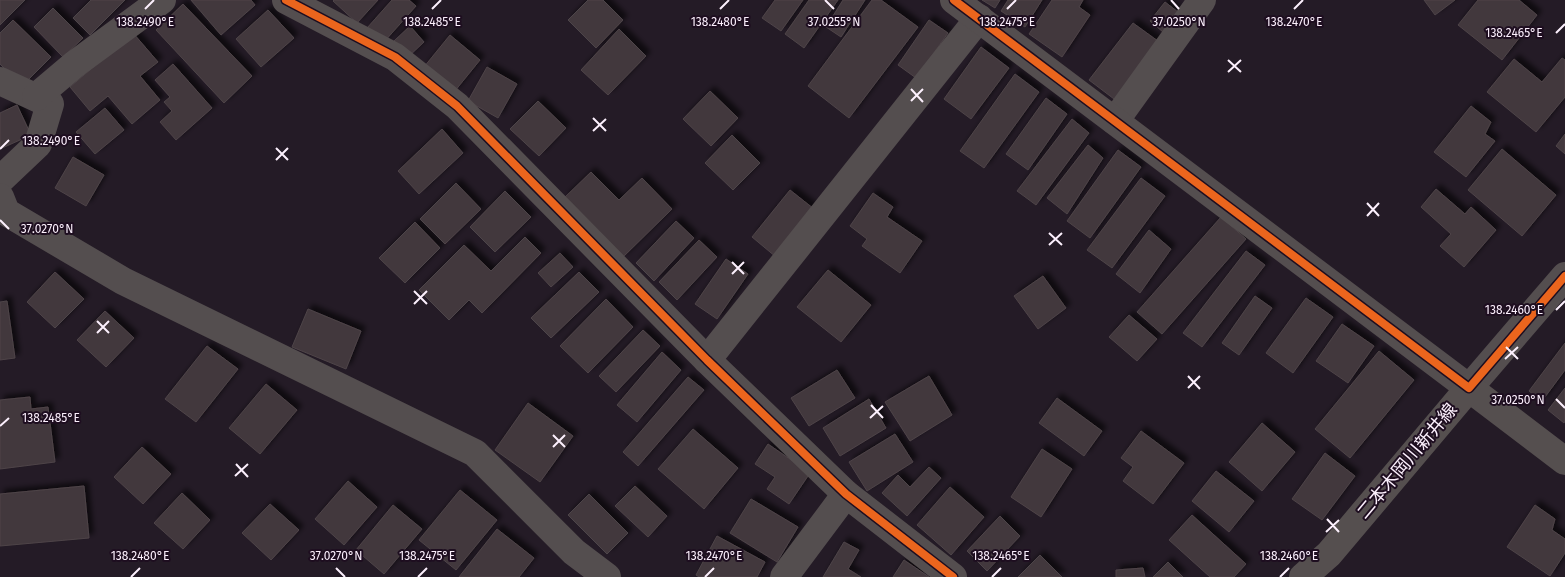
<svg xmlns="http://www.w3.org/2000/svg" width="1565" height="577" viewBox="0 0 1565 577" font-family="'Fira Sans','Noto Sans JP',sans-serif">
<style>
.building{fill:#42383d;stroke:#4e4448;filter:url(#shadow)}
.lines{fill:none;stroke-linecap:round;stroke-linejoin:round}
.minor{stroke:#544e4f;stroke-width:28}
.tertiary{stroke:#544e4f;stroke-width:28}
.secondary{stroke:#554f4f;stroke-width:28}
.cycleway-casing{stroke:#1e0e20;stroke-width:11}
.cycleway{stroke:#eb651d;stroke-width:8}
.ticks{fill:none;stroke:#fcf0fd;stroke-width:2}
.labels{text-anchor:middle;stroke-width:4;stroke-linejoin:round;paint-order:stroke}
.street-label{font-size:18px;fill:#fcf0fd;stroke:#1e0e20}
.ticks-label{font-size:12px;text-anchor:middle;fill:#fcf0fd;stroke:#1e0e20;stroke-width:4;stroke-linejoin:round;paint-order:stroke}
</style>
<defs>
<filter id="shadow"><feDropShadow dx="4.5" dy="-4.5" stdDeviation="2.5" flood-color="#0009"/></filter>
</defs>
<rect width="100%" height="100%" fill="#241b26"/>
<g class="building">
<polygon points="0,0 25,0 0,25"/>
<polygon points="91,0 125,0 90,35 73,18"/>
<polygon points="191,0 251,0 255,5 221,35"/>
<polygon points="334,0 378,0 357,23 333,1"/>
<polygon points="392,0 409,0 416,6 383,43 367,28"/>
<polygon points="588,0 603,0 623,20 596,48 568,20"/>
<polygon points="775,0 803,0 781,31 762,18"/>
<polygon points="809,0 838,0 804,48 785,34"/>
<polygon points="843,0 865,0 841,37 826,27"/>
<polygon points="872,0 881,0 918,27 849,118 808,86"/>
<polygon points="982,0 1000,0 995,8"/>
<polygon points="1008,0 1042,0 1025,27 1001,11"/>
<polygon points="1052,0 1083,0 1079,7 1090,15 1062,57 1029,34"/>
<polygon points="1424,0 1455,0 1435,15"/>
<polygon points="1478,0 1519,0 1537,15 1502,60 1458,25"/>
<polygon points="1165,2 1178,12 1163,32 1150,21"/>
<polygon points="183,4 252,76 224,103 156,30"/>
<polygon points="53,8 83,38 63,57 34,27"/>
<polygon points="268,10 294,38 261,67 236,39"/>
<polygon points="13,20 51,57 22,86 0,64 0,33"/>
<polygon points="929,20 948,33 916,78 898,65"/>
<polygon points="1133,23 1162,44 1118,102 1089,80"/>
<polygon points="410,26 424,42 408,57 394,41"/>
<polygon points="619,29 646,56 608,95 581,70"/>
<polygon points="133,33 158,62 140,76 160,100 132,124 108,96 90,111 70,87"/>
<polygon points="450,35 480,60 454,92 424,67"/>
<polygon points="981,47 1009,68 971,119 944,99"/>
<polygon points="1562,58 1565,60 1565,97 1536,132 1487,92 1514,59 1542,82"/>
<polygon points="173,64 212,108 176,140 160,122 172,111 164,102 170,97 155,80"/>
<polygon points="487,67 517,84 498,118 468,101"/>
<polygon points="1015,74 1039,92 984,168 960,151"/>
<polygon points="710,91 738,118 711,146 683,119"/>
<polygon points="1046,98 1067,114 1028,170 1006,154"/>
<polygon points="538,101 566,128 539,156 510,129"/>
<polygon points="17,105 31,135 0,149 0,113"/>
<polygon points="1471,106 1491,122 1485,134 1495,141 1466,177 1434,152"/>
<polygon points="105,108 124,130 95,154 76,132"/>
<polygon points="1072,119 1089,133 1036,205 1017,191"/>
<polygon points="442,129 463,153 419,194 398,171"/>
<polygon points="1565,134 1565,154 1556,146"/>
<polygon points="732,135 760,163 733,190 705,163"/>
<polygon points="1088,145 1103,158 1067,214 1047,198"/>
<polygon points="1502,149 1556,195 1522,236 1468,190"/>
<polygon points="1118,150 1141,167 1090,238 1067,221"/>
<polygon points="73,157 104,175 86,206 55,188"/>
<polygon points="591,172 619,200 642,178 672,209 622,258 564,198"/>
<polygon points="1141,178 1165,196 1112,268 1087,250"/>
<polygon points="456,183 481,209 445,244 420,219"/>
<polygon points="1436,189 1465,214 1471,207 1496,230 1464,267 1440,246 1451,234 1421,207"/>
<polygon points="790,190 814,209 776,257 752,237"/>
<polygon points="505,191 531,217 495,252 470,227"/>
<polygon points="873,193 893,207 887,217 922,241 900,273 862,246 867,239 850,226"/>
<polygon points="1221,217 1246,239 1162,334 1137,312"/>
<polygon points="676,221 694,238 654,281 636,263"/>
<polygon points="415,222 440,248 405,283 379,258"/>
<polygon points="1149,230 1171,249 1140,293 1116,274"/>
<polygon points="525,237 541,253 482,313 469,300 449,320 419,290 464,245 491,271"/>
<polygon points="699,240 717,257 677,300 659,282"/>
<polygon points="1246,251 1265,265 1202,347 1183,333"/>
<polygon points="560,253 573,267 551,287 538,273"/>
<polygon points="726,259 748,274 717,319 695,304"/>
<polygon points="828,270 871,305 841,342 797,307"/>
<polygon points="55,272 84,299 55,328 27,302"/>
<polygon points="579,272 599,292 551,338 531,318"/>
<polygon points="1043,276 1066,308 1038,329 1014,296"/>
<polygon points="1255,296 1272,308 1239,355 1222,343"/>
<polygon points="1306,298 1333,317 1293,373 1266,353"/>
<polygon points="606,299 633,327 588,373 560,346"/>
<polygon points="7,301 15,358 0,360 0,302"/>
<polygon points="308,309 361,331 346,369 292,347"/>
<polygon points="105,311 134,338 106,367 77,340"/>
<polygon points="1129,315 1157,339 1137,361 1109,337"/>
<polygon points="1342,324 1374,346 1348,383 1316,361"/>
<polygon points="643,330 660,346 616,392 599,376"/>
<polygon points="1565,343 1565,370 1542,401 1529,391"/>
<polygon points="207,346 238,369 196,422 165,399"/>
<polygon points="1379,351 1414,380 1350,458 1315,429"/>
<polygon points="662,352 681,370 637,422 617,405"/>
<polygon points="837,370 855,398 809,426 791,398"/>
<polygon points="929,376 952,415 910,441 885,402"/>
<polygon points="688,377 704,390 638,466 623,452"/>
<polygon points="266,384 297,410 260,454 229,428"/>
<polygon points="1565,388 1565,421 1564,423 1548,410"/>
<polygon points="30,397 31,409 48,407 55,462 0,469 0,400"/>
<polygon points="1057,398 1102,431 1084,456 1039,423"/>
<polygon points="869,399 886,428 840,456 823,428"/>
<polygon points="528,403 573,436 540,482 495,450"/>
<polygon points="1262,423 1295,452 1262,491 1229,462"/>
<polygon points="693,429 738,468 704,509 658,469"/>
<polygon points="1141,431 1184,463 1153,504 1123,481 1133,467 1121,458"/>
<polygon points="895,434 913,462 867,491 849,462"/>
<polygon points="768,444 810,473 789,504 767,489 775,477 755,464"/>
<polygon points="142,447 171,474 143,504 114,477"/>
<polygon points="1042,449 1072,469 1041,517 1011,497"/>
<polygon points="1325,453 1355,476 1322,520 1292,499"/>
<polygon points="929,467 941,478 907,516 882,493 898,475 910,487"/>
<polygon points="1216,471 1254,501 1229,532 1192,501"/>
<polygon points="348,481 377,507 344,545 315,519"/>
<polygon points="84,486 89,538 0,546 0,494"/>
<polygon points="635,486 667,516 648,537 615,506"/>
<polygon points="950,487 984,517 951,555 917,525"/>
<polygon points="460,490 497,520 456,570 419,540"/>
<polygon points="182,493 210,520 183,549 154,523"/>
<polygon points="589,494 628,533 607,554 568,515"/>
<polygon points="751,499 798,527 777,562 730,533"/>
<polygon points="270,504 299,530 271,560 242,533"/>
<polygon points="393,505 422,529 384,574 356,550"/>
<polygon points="1535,505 1555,519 1552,530 1565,539 1565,553 1550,576 1507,547"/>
<polygon points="1192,515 1246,564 1234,577 1210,577 1169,540"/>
<polygon points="1000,516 1020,536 987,571 967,551"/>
<polygon points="497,529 534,558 519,577 459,577"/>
<polygon points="717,536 765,562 757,577 699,577 696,575"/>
<polygon points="844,542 859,550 848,569 861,577 823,577"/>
<polygon points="1040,555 1062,577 1018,577"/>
<polygon points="904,560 929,577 893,577"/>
<polygon points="1168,562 1183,577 1153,577"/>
<polygon points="1143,568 1145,577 1116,577 1116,570"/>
</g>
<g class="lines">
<g class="minor">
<polyline points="286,0 395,57 457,106 707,360 846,494 953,577"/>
<polyline points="0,81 50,104 38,144 0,180"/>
<polyline points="36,97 75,64 162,0"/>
<polyline points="1115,121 1202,0"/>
<polyline points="0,197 6,212 123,281 475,453 574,552 607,577"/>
<polyline points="707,360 979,18"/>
<polyline points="784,577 846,494"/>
</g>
<polyline class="tertiary" points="954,0 1469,388 1565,276"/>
<polyline class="secondary" points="1303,577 1329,554 1469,388 1565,461"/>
<defs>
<g id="cycleway">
<polyline points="286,0 395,57 457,106 707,360 846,494 953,577"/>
<polyline points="954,0 1469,388 1565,276"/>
</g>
</defs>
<use href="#cycleway" class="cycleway-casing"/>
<use href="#cycleway" class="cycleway"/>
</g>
<path class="ticks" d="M825,0l9,9M1171,0l8,9M145,9l9,-9M432,9l9,-9M720,9l9,-9M1007,9l9,-9M1294,9l9,-9M1556,33l9,-9M1228,60l13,12M1228,72l13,-12M911,89l12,13M911,101l12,-12M593,118l13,13M593,131l13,-12M276,148l12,12M0,149l9,-9M276,160l12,-12M1367,203l12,13M1367,216l12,-13M0,220l9,9M1049,233l13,12M1049,245l13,-12M732,262l12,12M732,274l12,-12M414,291l13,13M414,304l13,-13M1556,310l9,-9M97,321l12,12M97,333l12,-12M1506,347l12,12M1505,359l13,-12M1188,376l12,13M1188,388l12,-12M1556,399l9,9M871,405l12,13M870,418l13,-12M0,426l9,-8M553,435l12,12M553,447l12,-12M236,464l12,13M235,476l13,-12M1327,519l12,13M1326,532l13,-12M336,568l9,9M131,577l9,-9M418,577l9,-9M705,577l9,-9M992,577l9,-9M1280,577l9,-9"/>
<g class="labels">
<g class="street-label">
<text transform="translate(1407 461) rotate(-50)" y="6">二本木岡川新井線</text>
</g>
</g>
<g class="ticks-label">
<text x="145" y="26">138.2490°E</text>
<text x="432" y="26">138.2485°E</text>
<text x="720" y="26">138.2480°E</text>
<text x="1007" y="26">138.2475°E</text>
<text x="1294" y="26">138.2470°E</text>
<text x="834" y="26">37.0255°N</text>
<text x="1179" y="26">37.0250°N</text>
<text x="1514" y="37">138.2465°E</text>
<text x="51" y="145">138.2490°E</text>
<text x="47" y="233">37.0270°N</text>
<text x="1514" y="314">138.2460°E</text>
<text x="1518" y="404">37.0250°N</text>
<text x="51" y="422">138.2485°E</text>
<text x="336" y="560">37.0270°N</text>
<text x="140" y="560">138.2480°E</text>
<text x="427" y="560">138.2475°E</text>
<text x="714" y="560">138.2470°E</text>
<text x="1001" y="560">138.2465°E</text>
<text x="1289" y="560">138.2460°E</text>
</g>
</svg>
